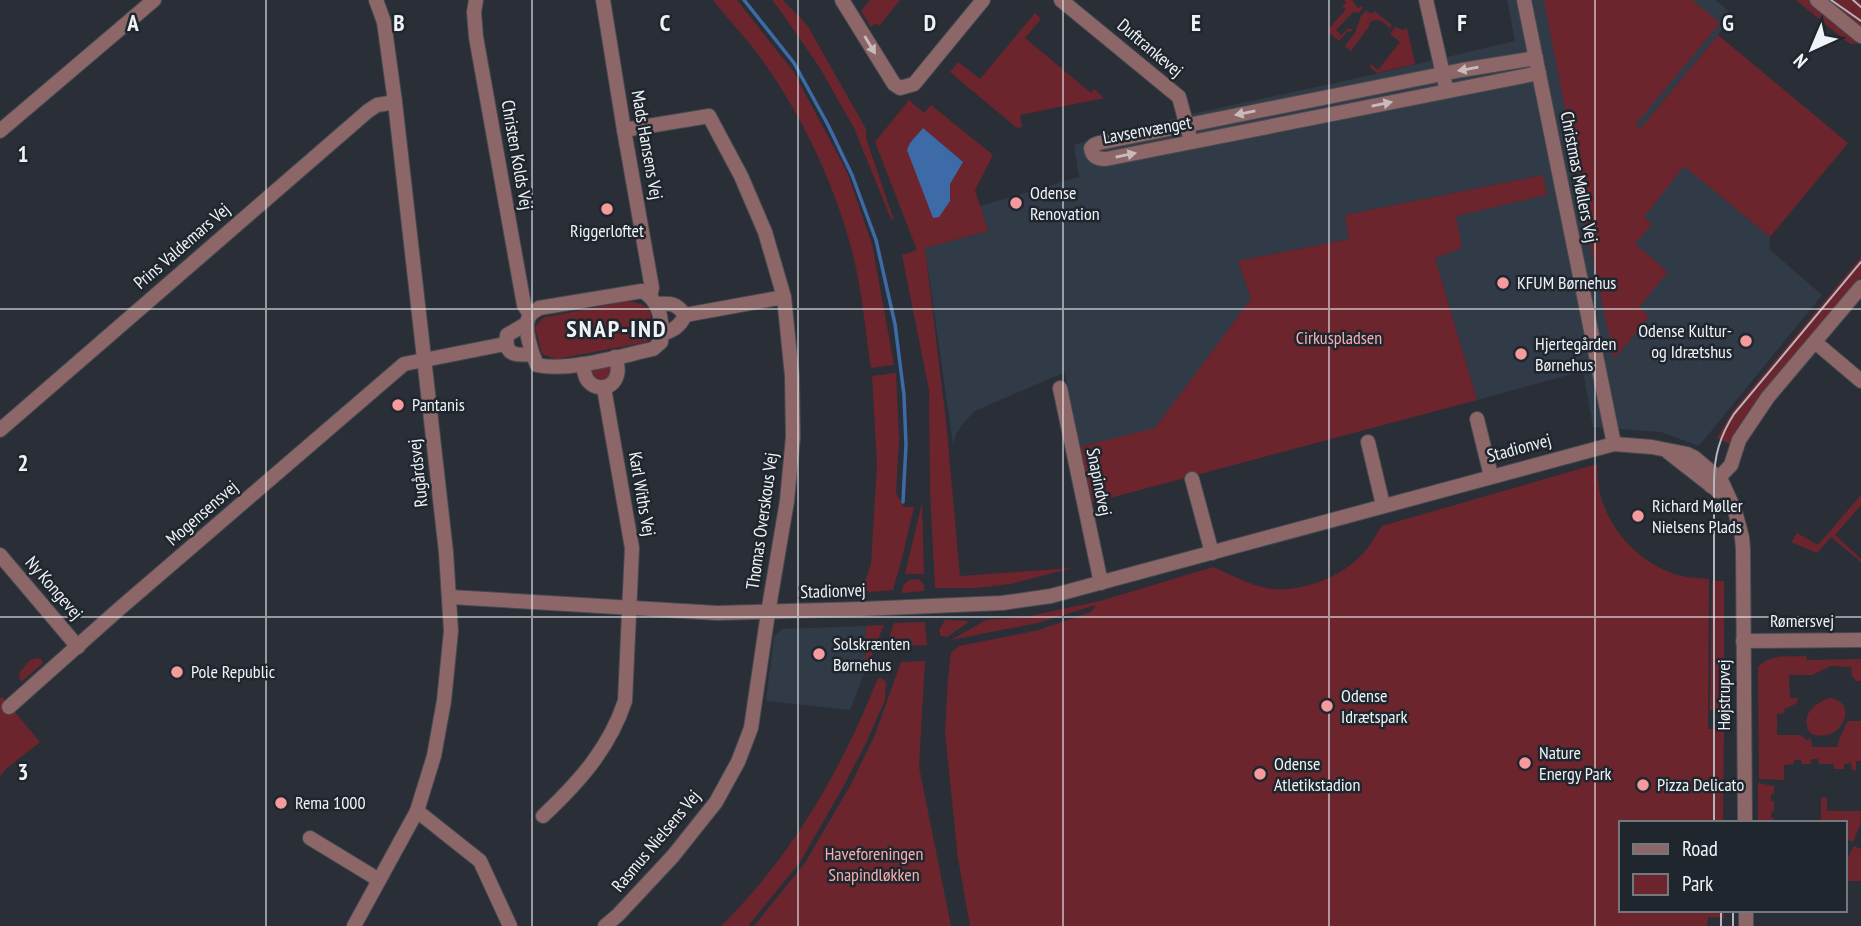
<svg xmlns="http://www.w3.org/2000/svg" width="1861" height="926" viewBox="0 0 1861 926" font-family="'PT Sans Narrow',sans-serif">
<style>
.built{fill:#313a47}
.green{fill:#6d252d}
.water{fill:#3c6ba7}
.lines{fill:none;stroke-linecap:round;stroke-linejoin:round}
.stream{stroke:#3c6ba7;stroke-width:3.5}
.minor-casing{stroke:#464a52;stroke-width:16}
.minor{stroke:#8d6768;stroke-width:14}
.tram{stroke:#b2b6bc;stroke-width:2}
.oneway{fill:#c8bbbe}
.grid{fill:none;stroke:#eff3f8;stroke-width:2;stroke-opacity:0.55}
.poi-dot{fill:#f59b9e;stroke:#20262d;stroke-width:2.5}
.labels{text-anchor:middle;stroke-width:5;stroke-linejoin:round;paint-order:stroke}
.street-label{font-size:18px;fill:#eff3f8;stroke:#20262d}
.poi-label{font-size:18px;fill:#eff3f8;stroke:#20262d;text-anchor:start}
.park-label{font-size:18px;fill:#f6afb1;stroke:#20262d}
.district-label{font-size:24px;font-weight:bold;letter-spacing:2px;fill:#eff3f8;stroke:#20262d}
.grid-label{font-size:23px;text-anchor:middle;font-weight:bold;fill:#eff3f8;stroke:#20262d;stroke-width:5;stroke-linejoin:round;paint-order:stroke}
</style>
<rect width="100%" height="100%" fill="#2a2f37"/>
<g class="built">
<polygon points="1507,0 1715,0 1732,14 1718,35 1640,129 1770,237 1769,249 1822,295 1699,446 1661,432 1593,427 1583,371 1477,400 1435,257 1462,248 1455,216 1546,195 1543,175 1345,215 1349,239 1238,261 1251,299 1155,429 1079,447 1065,372 975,411 964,422 956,434 953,444 925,248 988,231 980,206 1079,177 1074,145 1191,114 1349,80 1515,41"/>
<polygon points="866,626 865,671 850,710 766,701 774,636 783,629"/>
</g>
<g class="green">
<path d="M713,0h24l56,71 54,101 25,72 22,121 -23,3c-6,-39 -9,-79 -19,-117 -19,-73 -55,-146 -101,-206 -13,-15 -26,-30 -38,-45z"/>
<polygon points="772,0 783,0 807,25 866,129 866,138 893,218 893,220 891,219 854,128 820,68 780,10"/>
<polygon points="870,0 900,0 879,26 876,23 871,27 861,11"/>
<polygon points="1344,0 1352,0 1358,8 1362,6 1363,8 1358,13 1353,12 1336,30 1341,35 1349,28 1352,30 1351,32 1348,31 1339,41 1327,31 1346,9 1342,7 1346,3"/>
<polygon points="1544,0 1692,0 1720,23 1636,124 1640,129 1718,35 1848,143 1770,237 1684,166 1644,217 1652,224 1635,244 1668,272 1639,307 1649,317 1614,359 1568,137 1570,134"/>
<polygon points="1796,0 1814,0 1861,40 1861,43 1851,44 1846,41"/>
<polygon points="1823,0 1858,0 1861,2 1861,31"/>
<polygon points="1367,10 1367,12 1372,14 1374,11 1392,25 1390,28 1381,21 1374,20 1369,23 1370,25 1351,51 1345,46 1355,33 1361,16"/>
<polygon points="1035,13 1041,19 1025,38 1091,93 1094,89 1104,98 1020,115 1022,127 1017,128 950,72 958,62 980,79"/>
<polygon points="1395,27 1403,30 1407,28 1415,64 1377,73 1370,67 1371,64 1378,70 1400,42 1390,34"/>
<polygon points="909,100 924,113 931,105 993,155 975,190 988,231 925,248 946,421 960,576 1073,568 1010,584 975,588 935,588 930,491 929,390 902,255 917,250 875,142"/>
<polygon points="1543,175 1547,195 1456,216 1462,248 1435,258 1477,400 1091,503 1079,447 1155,428 1251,299 1238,261 1349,239 1345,215"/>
<polygon points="1861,257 1861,277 1754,405 1736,430 1729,444 1717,438 1732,412"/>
<path d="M626,301c28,4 23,8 28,33l-7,8 -91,17 -14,-5 -7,-27 8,-9z"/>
<polygon points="605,365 612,366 613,371 607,381 598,381 590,375 591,366"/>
<polygon points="896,373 899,438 896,493 904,507 914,507 903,554 893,590 870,592 862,590 871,564 877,465 872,376"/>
<path d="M1597,464c1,14 1,29 7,42 12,33 44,62 78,70 9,2 18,2 27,3l-1,150h16l-1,94h-102v87h103v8l-16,-1 -1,9h-737l-12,-68 -13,-125 3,-54 3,-26 8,-7 80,-16 52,-18 5,-7 -59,18 -86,17 35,-20 39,-3 75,-16 113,-34c16,7 44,22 62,22 33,2 71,-14 92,-40 5,-7 10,-16 15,-23z"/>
<polygon points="1861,495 1861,505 1835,535 1861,559 1861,562 1831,537 1817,553 1791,542 1797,533 1818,545"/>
<polygon points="922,503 924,574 905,574"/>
<polygon points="919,579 924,585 924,591 902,593 903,586 909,580"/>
<polygon points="1712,581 1724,581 1724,710 1710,710"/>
<polygon points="945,620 970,621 947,637 941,636 939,630"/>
<polygon points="925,622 927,645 886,647 894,623"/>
<polygon points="884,625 865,671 866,626"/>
<path d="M1806,656l1,4 54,-1v22h-6l-1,-4h-2l-1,-10 -20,-1 -19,9h-23l1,23h8l-1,5 -13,6 1,4 -8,1v21h24l5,5 5,-1 1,8h26l1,-8 9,-18h13v40h-5v9h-4l-1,-7 -7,1v5h-10v-5h-15l-1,-5h-7v5h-9l-1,-4h-7v4l-10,1v15l-25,-1 -1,-112c13,-14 31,-10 48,-11z"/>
<polygon points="37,658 41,659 43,663 22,681 20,680 19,673 30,660"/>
<polygon points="925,661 919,767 951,926 754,926 805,863 850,786 875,735 901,662"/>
<path d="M878,678h3l5,4 -1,18 -21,47 -22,42 -42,73 -52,64h-27c71,-70 120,-155 157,-248z"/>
<polygon points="2,697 40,742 7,768 0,776 0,698"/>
<path d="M1830,698c31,4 10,49 -20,35 -10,-17 3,-30 20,-35z"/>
<polygon points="1758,783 1774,786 1774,794 1771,794 1771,801 1774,801 1774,811 1771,812 1771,818 1774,818 1774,823 1758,823"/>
<polygon points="1821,798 1827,798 1827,811 1861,811 1860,825 1853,842 1845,839 1845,823 1821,823"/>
<polygon points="1854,846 1861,849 1861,881 1845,881 1845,863"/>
</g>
<polygon class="water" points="923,128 963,162 950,184 950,201 939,217 933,218 907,150 910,143"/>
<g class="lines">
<polyline class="stream" points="744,0 794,63 828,125 852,175 876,240 895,324 904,395 906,445 903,502"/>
<defs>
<g id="minor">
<polyline points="476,0 474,12 476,37 524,305 530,315"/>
<polyline points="603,0 624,130 652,288 650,296"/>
<polyline points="842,0 894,84 900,88 914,84 983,0"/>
<polyline points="1061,0 1179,97 1189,134"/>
<polyline points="1426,0 1445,83"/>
<polyline points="1524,0 1614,444"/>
<polyline points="1817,0 1861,36"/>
<path d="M1536,58l-74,12 -363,73 -5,2 -3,3c1,9 7,11 15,11l433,-86"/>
<polyline points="0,131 154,0"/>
<path d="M642,291c19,10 21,31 19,51l-8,7c-32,7 -84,23 -116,16 -5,-11 -15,-39 -7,-50 0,-1 8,-6 9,-7z"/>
<path d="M657,304c14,-1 19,-1 28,11 -5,12 -12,15 -23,19"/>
<polyline points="685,315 784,297"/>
<path d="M526,324l-19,11c-3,20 8,21 25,19"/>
<polyline points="1815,342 1861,381"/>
<path d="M583,364c1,6 1,12 5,17 9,10 25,8 29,-6 2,-5 0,-12 -2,-18"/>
<polyline points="1060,388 1101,583"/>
<polyline points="1477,419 1491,476"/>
<polyline points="0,430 368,111 377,105 395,102"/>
<polyline points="1368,442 1383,505"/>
<polyline points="1668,452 1718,491"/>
<polyline points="1192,479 1212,553"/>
<polyline points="1711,486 1731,465 1739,440 1768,397 1861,287"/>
<polyline points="0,555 78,647"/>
<polyline points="450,597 717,613 862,609 1002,603 1051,596 1614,444 1652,447 1687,454 1695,458 1721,480 1735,511 1742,537 1743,549 1745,823"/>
<polyline points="1743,641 1861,640"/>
<polyline points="9,707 118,610 404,364 505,344"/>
<polyline points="417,811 480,861 510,926"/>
<path d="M543,816c36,-34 66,-67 82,-115l7,-153 -28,-160"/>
<polyline points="310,838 379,880"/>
<polyline points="1746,910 1746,926"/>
<polyline points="354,926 417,811 434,756 444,701 451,631 446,552 395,102 384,22 376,0"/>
<polyline points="605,926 618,915 673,856 716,802 738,762 751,728 768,613 787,501 793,437 792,376 784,297 765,232 741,176 709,116 624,130"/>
</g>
</defs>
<use href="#minor" class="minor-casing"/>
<use href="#minor" class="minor"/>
<g class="tram">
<polyline points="1831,0 1861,21"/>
<polyline points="1853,0 1861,7"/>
<path d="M1714,823v-341c0,-26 6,-46 20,-68l127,-152"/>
<polyline points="1733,910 1733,926"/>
<polyline points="1721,926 1721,910"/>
</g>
</g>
<defs><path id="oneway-solid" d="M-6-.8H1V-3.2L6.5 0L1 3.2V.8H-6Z" transform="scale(1.75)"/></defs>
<g class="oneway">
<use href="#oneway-solid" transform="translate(870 45) rotate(59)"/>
<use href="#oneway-solid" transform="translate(1468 69) rotate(170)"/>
<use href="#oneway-solid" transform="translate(1382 104) rotate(-11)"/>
<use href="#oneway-solid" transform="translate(1245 113) rotate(169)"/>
<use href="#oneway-solid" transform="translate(1126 155) rotate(-11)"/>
</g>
<path class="grid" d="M266,0v926M532,0v926M798,0v926M1063,0v926M1329,0v926M1595,0v926M0,309h1861M0,617h1861"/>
<g class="poi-dot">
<circle cx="1016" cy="203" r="7"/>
<circle cx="607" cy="209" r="7"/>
<circle cx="1503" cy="283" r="7"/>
<circle cx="1746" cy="341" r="7"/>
<circle cx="1521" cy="354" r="7"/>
<circle cx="398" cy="405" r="7"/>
<circle cx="1638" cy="516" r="7"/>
<circle cx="819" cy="654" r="7"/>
<circle cx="177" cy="672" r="7"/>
<circle cx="1327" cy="706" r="7"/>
<circle cx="1525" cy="763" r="7"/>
<circle cx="1260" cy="774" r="7"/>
<circle cx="1643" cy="785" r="7"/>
<circle cx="281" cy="803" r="7"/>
</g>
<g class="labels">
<g class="street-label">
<text transform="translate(1150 48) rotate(40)" y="6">Duftrankevej</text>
<text transform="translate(1147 130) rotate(-10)" y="6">Lavsenvænget</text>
<text transform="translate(647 145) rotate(80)" y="6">Mads Hansens Vej</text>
<text transform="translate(517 155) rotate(80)" y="6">Christen Kolds Vej</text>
<text transform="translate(1579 177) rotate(79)" y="6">Christmas Møllers Vej</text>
<text transform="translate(182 246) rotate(-41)" y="6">Prins Valdemars Vej</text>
<text transform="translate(1519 448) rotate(-15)" y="6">Stadionvej</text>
<text transform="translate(418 473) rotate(-96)" y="6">Rugårdsvej</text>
<text transform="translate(1099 482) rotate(79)" y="6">Snapindvej</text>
<text transform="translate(642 494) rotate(80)" y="6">Karl Withs Vej</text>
<text transform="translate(202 513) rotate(-41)" y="6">Mogensensvej</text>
<text transform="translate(762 521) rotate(-82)" y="6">Thomas Overskous Vej</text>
<text transform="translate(54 588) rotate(49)" y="6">Ny Kongevej</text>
<text transform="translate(833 591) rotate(-2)" y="6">Stadionvej</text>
<text x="1802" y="627">Rømersvej</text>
<text transform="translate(1724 695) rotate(-90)" y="6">Højstrupvej</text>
<text transform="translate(656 841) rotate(-50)" y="6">Rasmus Nielsens Vej</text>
</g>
<g class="poi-label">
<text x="1030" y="199">Odense<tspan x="1030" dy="21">Renovation</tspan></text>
<text x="607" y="237" text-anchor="middle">Riggerloftet</text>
<text x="1517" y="289">KFUM Børnehus</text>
<text x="1732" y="337" text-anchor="end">Odense Kultur-<tspan x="1732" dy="21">og Idrætshus</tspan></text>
<text x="1535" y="350">Hjertegården<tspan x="1535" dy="21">Børnehus</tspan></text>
<text x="412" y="411">Pantanis</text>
<text x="1652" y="512">Richard Møller<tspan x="1652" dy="21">Nielsens Plads</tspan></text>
<text x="833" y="650">Solskrænten<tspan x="833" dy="21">Børnehus</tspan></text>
<text x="191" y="678">Pole Republic</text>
<text x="1341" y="702">Odense<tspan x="1341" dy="21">Idrætspark</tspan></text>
<text x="1539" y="759">Nature<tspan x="1539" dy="21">Energy Park</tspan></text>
<text x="1274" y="770">Odense<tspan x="1274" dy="21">Atletikstadion</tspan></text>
<text x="1657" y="791">Pizza Delicato</text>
<text x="295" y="809">Rema 1000</text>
</g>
<g class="park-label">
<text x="1339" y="344">Cirkuspladsen</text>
<text x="874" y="860">Haveforeningen<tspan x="874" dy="21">Snapindløkken</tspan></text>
</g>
<g class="district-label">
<text x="617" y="337">SNAP-IND</text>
</g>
</g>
<g class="grid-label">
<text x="133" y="31">A</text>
<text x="399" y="31">B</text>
<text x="665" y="31">C</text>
<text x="930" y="31">D</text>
<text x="1196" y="31">E</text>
<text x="1462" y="31">F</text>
<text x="1728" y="31">G</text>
<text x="23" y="162">1</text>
<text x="23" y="471">2</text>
<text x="23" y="780">3</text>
</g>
<rect x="1619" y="821" width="228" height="91" fill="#20262d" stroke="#73787e" stroke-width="2"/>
<rect x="1633" y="844" width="35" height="10" fill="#8d6768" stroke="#73787e" stroke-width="2"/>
<text x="1682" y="856" font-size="21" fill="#eff3f8">Road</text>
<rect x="1633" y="874" width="35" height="21" fill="#6d252d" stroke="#73787e" stroke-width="2"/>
<text x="1682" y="891" font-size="21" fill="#eff3f8">Park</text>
<g transform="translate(1812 49) rotate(224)" stroke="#20262d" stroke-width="5" paint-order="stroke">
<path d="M0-5L12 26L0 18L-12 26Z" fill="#eff3f8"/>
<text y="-10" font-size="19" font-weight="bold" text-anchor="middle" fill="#eff3f8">N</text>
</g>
</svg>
